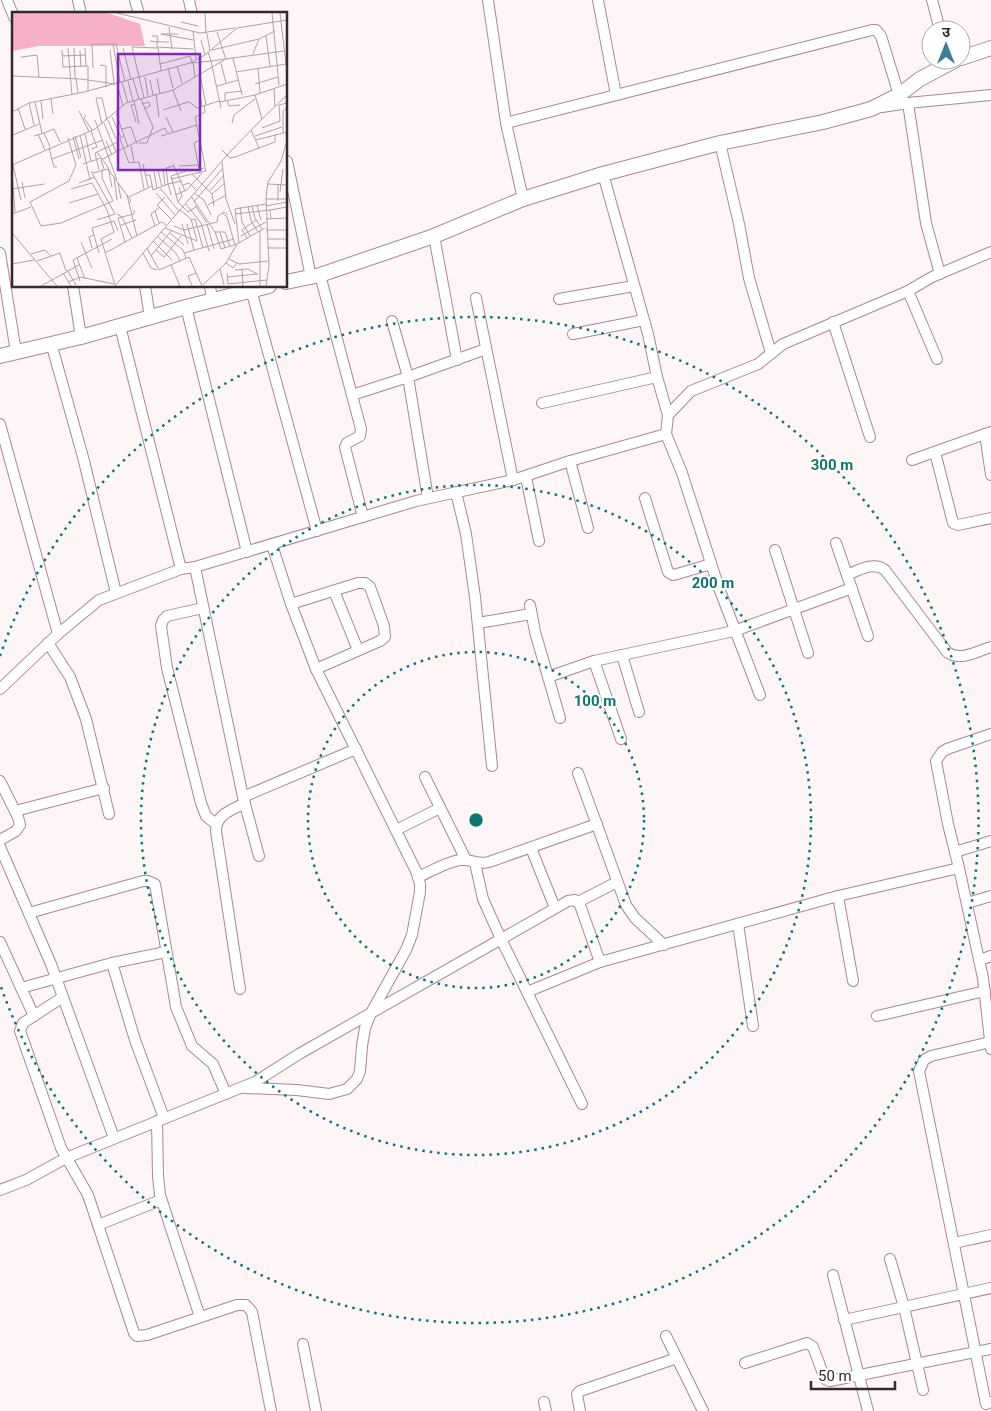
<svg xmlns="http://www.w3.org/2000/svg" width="991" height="1411" viewBox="0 0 991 1411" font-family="Roboto,'Noto Sans Devanagari',sans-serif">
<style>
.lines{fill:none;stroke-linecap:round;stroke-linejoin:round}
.street-casing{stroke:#ad8691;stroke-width:12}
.secondary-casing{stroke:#ad8691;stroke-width:16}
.street{stroke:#fff;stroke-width:10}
.secondary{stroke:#fff;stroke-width:14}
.ring{fill:none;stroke:#0f766e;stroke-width:2.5;stroke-dasharray:2.5 5}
.inset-road{fill:none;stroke:#aea3a6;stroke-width:1}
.view{fill:#7b2cbf;fill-opacity:0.15;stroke:#7b2cbf;stroke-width:2.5}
.inset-edge{fill:none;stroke:#37282c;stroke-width:2.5}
.centre{fill:#0f766e;stroke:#fff;stroke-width:2.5}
.ring-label{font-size:15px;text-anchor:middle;font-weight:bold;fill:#0f766e;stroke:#fff;stroke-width:4;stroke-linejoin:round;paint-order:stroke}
</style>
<rect width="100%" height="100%" fill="#fef5f7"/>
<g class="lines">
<defs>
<g id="street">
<polyline points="7,0 14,17"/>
<polyline points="78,0 81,14"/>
<polyline points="135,0 139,14"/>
<polyline points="189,0 192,14"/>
<polyline points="488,0 506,123 523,199"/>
<polyline points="598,0 616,95"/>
<polyline points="932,0 940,30"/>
<polyline points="908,103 926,223 940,274"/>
<polyline points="882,107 908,103 991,95"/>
<polyline points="506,123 872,30 876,30 881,36 899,95"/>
<polyline points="720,143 739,224 749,278 771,353"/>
<polyline points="287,161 311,277"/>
<polyline points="603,174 648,334 657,377 668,415"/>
<polyline points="434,236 457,360"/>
<polyline points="0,253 16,352"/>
<polyline points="320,275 361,429 360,436 347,443 345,447 363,517"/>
<polyline points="73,286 81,337"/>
<polyline points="145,286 150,317"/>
<polyline points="210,286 212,300"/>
<polyline points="250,286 317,531"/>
<polyline points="908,291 937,359"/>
<polyline points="476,298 513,480"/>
<polyline points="559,299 634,286"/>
<polyline points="186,307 247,552"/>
<polyline points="392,321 408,377 428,498"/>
<polyline points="833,322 870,437"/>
<polyline points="120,326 181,569"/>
<polyline points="573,334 644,320"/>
<polyline points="51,343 83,457 116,593"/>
<polyline points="352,395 408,377 486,349"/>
<polyline points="542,403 657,377"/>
<polyline points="0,424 58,634"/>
<polyline points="666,434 682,473 719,588 760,695"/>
<polyline points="985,434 991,475"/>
<polyline points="935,452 953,523 958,525 991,518"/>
<polyline points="912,460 991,432"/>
<polyline points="570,461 588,528"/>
<polyline points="526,477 539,541"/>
<polyline points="456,492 466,534 475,597 492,766"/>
<polyline points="645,498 668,572 673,575 677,574 711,564"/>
<polyline points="836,543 868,636"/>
<polyline points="775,550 808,653"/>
<polyline points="195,567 243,797 259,856"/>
<path d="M847,575c12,-5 27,-14 38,-5l62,82c13,10 31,-1 44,-5"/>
<polyline points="334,591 358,650"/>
<polyline points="291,604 358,583 365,583 370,587 384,626 385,637 380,641 316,669"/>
<polyline points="530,605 535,632 560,718"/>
<polyline points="203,608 167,616 163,620 161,626 167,668 201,803 206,816 216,824"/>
<polyline points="478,623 531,614"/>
<polyline points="48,643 70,677 86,719 109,814"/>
<polyline points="622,655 639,712"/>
<polyline points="594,661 621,739"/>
<polyline points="548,677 594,661 734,631 852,588"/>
<polyline points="0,689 58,634 99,600 181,569 195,567 416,501 513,480 570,461 666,434 668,415 691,391 758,364 783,344 908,291 932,277 991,252"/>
<polyline points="991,734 947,749 942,752 936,761 948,824 959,868 983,978 991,1049"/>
<polyline points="578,773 626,905 635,918 664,945"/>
<polyline points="425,777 466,860"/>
<polyline points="0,781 18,817 20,825 16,831 0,840"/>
<polyline points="243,797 356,749"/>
<polyline points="15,811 104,788"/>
<polyline points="396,830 440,808"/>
<polyline points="0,847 51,964 114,1138"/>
<polyline points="531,848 555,908"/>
<polyline points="955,852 991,841"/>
<polyline points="475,863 483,899 501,939 582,1104"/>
<path d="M418,877c12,-5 30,-16 43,-17 10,-1 17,5 28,2l108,-38"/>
<polyline points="838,896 853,981"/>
<polyline points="578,902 617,882"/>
<polyline points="967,903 991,896"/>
<polyline points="29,913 143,881 148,881 155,884 176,1007 192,1046 213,1064 226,1094"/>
<polyline points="738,924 753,1026"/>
<polyline points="0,942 34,1016"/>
<polyline points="980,960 991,956"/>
<polyline points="112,963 135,1040 164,1118"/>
<polyline points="21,988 112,963 166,952"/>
<path d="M240,989l-24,-158c0,-17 16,-21 29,-28"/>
<polyline points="527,992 600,962 838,896 959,868"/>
<polyline points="63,997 23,1023 20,1031 61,1148 88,1195 134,1333 137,1336 147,1335 237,1305 246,1305 252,1312 271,1411"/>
<polyline points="877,1016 985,991"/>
<polyline points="990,1042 931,1056 924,1060 919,1071 986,1404 991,1402"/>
<polyline points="245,1088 297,1090 329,1094 347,1089 357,1079 360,1071 362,1046 365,1028 371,1013 406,950 412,935 420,892 420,884 416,871 316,669 291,604 272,545"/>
<polyline points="157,1121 158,1176 160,1195 200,1317"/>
<polyline points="0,1190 26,1180 66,1158 255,1082 299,1054 568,901 575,900 580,905 600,962"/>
<polyline points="98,1225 161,1200"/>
<polyline points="954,1243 991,1235"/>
<polyline points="890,1259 904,1307 923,1390"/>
<polyline points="833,1275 868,1411"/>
<polyline points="844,1320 991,1288"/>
<polyline points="666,1336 703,1411"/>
<polyline points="303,1344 316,1411"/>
<polyline points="745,1363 807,1343 813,1347 825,1379 830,1381 991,1349"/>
<polyline points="544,1402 546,1411"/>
<polyline points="580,1411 577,1394 580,1391 677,1358"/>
</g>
<g id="secondary">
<polyline points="961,58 991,48"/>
<polyline points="286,282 320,275 434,236 523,199 603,174 720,143 823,122 871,109 899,95 920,79 956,60"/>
<polyline points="0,356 81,337 186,307 269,286"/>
</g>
</defs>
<use href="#street" class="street-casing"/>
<use href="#secondary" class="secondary-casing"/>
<use href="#street" class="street"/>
<use href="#secondary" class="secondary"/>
</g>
<g class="ring">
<circle cx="476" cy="820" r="168"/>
<circle cx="476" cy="820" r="335"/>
<path d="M0 656A503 503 0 1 1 0 984"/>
</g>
<g transform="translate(12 12)">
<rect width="275" height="275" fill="#fef5f7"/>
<path d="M0,1h96l32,11 5,22h-106l-27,5z" fill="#f6b1c6"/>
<path class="inset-road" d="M105,1l83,20 35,-5M193,1l1,21M260,1l7,72M268,1l7,59M169,10l17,4M157,15l3,22M181,19l3,28M205,20l9,28M166,22h-17l32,6M195,22l3,17M254,24l4,30M189,28l4,15M138,29l8,1 -1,-6h-5M157,30h-12v5l36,2M101,32l7,39M56,36l4,47M62,36l1,30M73,36l1,18M111,36l8,32M50,38l1,17 25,-1v25M98,38l4,33M200,38l47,-11 16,-8M68,39l1,16M241,42l6,-15M50,44l23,-1M9,45l16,-2 2,22M221,46l9,37M199,49l73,-10M199,49l10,47M181,50l2,15M179,51l20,-2 -3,-9M209,51l5,20M148,52l30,-8 2,6M88,53l6,1v21M165,54l5,17M81,56l-1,-24h24l9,38M156,56l5,20M246,56l2,25M224,60l50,-8M188,63l6,30M0,64l69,3 34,5M133,65l3,19M64,66l2,15M145,66l3,15M121,67l6,20M138,68l3,15M116,69l5,20M110,70l6,21M105,72l6,22M243,72l23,-7M205,74l22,-6M262,77l1,18M161,78l8,21M187,78l3,16M144,82l3,23M132,86l-12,-51 26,1 3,22M39,87l2,15M215,88l2,6 11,-1M29,89l2,18M122,89l5,23M176,89l9,7 22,-7M213,89v-8l17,-2M23,90l7,31M208,90l35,-7M17,91l5,22M123,92l-4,1 5,17M130,92l7,-2 1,4 -6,3M6,96l7,21M151,98l25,-8M67,99l10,21M0,100l17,-9 55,-11 106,-29 15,-8 32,-27 50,-8M104,101l12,34M74,103l-2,3 8,12M100,105l9,20M154,105l7,15M250,107l25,-24M83,108l22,60M96,108l8,19M92,111l12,29 -15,8 3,9M220,111l2,-8 21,-16M90,112l-6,-26h6l5,22M250,116l18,-7 -1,-16 8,-2M109,117l10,-2 6,17M239,118l8,18M32,121l10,-4 6,13M271,121v-22l4,-3M26,122l7,16M73,122l6,27M1,123l26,-11M68,123l10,45M22,124l10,-3 6,14M63,124l6,22M111,124l-3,3 9,24 10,-1 5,27M149,124l36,-11M243,124l27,-9M61,125l6,22M56,126l8,27 -7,16 -39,21 11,24 20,-3 52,-22 -11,-23v-9M188,128l-6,3 5,26 5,-1M244,128l31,-8M94,129l6,14M127,131h8l6,-16 -12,-28M119,134l3,16M37,136l5,19h3M79,137l6,-2 -6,-16M210,138l8,8 5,-1 40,-15v-8M85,140l11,15 4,20M104,140l49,-24 2,5M40,147l51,-19M210,150l4,37 9,25M71,152l18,-6M131,152l5,23M161,152l12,27M0,153l83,-36 31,-26 47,-13 51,-30M1,153l8,35M162,154l-8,2 2,16 14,-3M167,154l19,-1M151,157l2,16M87,158l-4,-17 23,-11M146,158l4,17M79,159l24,43 -18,6M142,160l3,17M81,161l15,-4 23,32 -3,2M0,162l3,38M180,162l20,20 2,12M133,163h5l3,15 15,-6 3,11M102,165l3,23M159,167l35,-8 -11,-54 10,-5 -1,-7M10,170l3,16M67,171l16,-6M106,171l3,16M256,172l19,1M171,173l6,-2 7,7M167,175l3,9 -4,6 10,10 8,-5M148,176l19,23M0,177l32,-5M59,177l21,-6 15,27 7,22 -13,7 14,46M197,180l15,-17M268,180l3,-23M144,181l19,22M182,181l10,7 7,15M200,182l13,-11M115,183l10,41M163,183l12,-5 15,-17M179,184l24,36h10l5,14M117,185l23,-11M153,185l-8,8 14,14M254,187h21M266,189v-16M166,190l-7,-26 18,-6M57,191l29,-9M181,191l30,-35M174,192l15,19 8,28M183,193l12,18M196,193l18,-10M245,193l4,15M236,194l3,15 7,11M240,194l3,12 7,11M254,194l21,-4M228,195l2,15 8,14M143,199l-4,3 4,12M210,201l5,4 8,28M0,202l19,-7M105,202l5,3 10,21M223,202l35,-4M254,207l21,-1M259,207l-1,-9 17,-3M179,208l4,-1 8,29M147,211l-4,-12 5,-4M170,212l6,20M175,212l7,26M195,212l7,25M109,213l15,-5M162,214l10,4 33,-8 1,-6 6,-4 4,3M153,216l32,13 -6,-22 -11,-9M254,218h21M248,219v55M149,220l22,18 3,8M203,220l6,17 16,-5 28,-16M0,221l45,53M158,221l14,12M208,221l5,15M145,224l19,17 4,8M229,224l25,-14M235,226l-5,-8 14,-10M255,227h19l1,7M141,229l19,19M69,230l11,26M113,230l-7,-24 16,-4v-4M227,231l-4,-34 31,-5M80,236l-3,-11 5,-2M135,236l12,22 30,-13 13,29M255,236h20M144,238l8,7 17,-21M87,241l-7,-25 22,-7 4,10M93,241l57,-31 4,3M131,241l8,15 6,2M172,241l50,-14M19,242l14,-4 6,6M139,244l20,-25M65,246l8,21M217,247l10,5 29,-3M25,249l23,-8 6,18M214,251l7,5 4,-5M0,252l22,-4M159,253l9,21M208,257l4,16M230,257l1,17M55,258l9,15M223,258l13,-1 9,5M51,261l8,13M215,261l1,11 39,-4M215,265l31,-3M68,269l-7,-21 39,-21M56,270l12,-5 34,7M191,273l23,-22 11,-19M29,274l38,-21M103,274l112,-131 35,-36 -7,-24 32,-11M180,274l-4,-10 8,-3M254,274l3,-21 -3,-68 2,-15 13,-21 6,-21"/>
<path class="view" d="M106,42h82v116h-82z"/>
<rect width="275" height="275" class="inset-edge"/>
</g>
<circle cx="476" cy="820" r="8" class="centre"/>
<g class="ring-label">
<text x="832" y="470">300 m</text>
<text x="713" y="588">200 m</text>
<text x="595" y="706">100 m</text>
</g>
<g transform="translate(946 45)"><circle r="24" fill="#ffffff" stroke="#afa9ab"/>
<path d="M0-4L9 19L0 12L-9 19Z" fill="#417c94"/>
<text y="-8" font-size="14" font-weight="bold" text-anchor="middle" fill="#37282c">उ</text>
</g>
<path d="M811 1381v8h84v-8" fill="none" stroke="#37282c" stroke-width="2.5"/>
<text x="818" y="1381" font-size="15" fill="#37282c" stroke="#ffffff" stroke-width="4" paint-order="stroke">50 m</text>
</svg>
